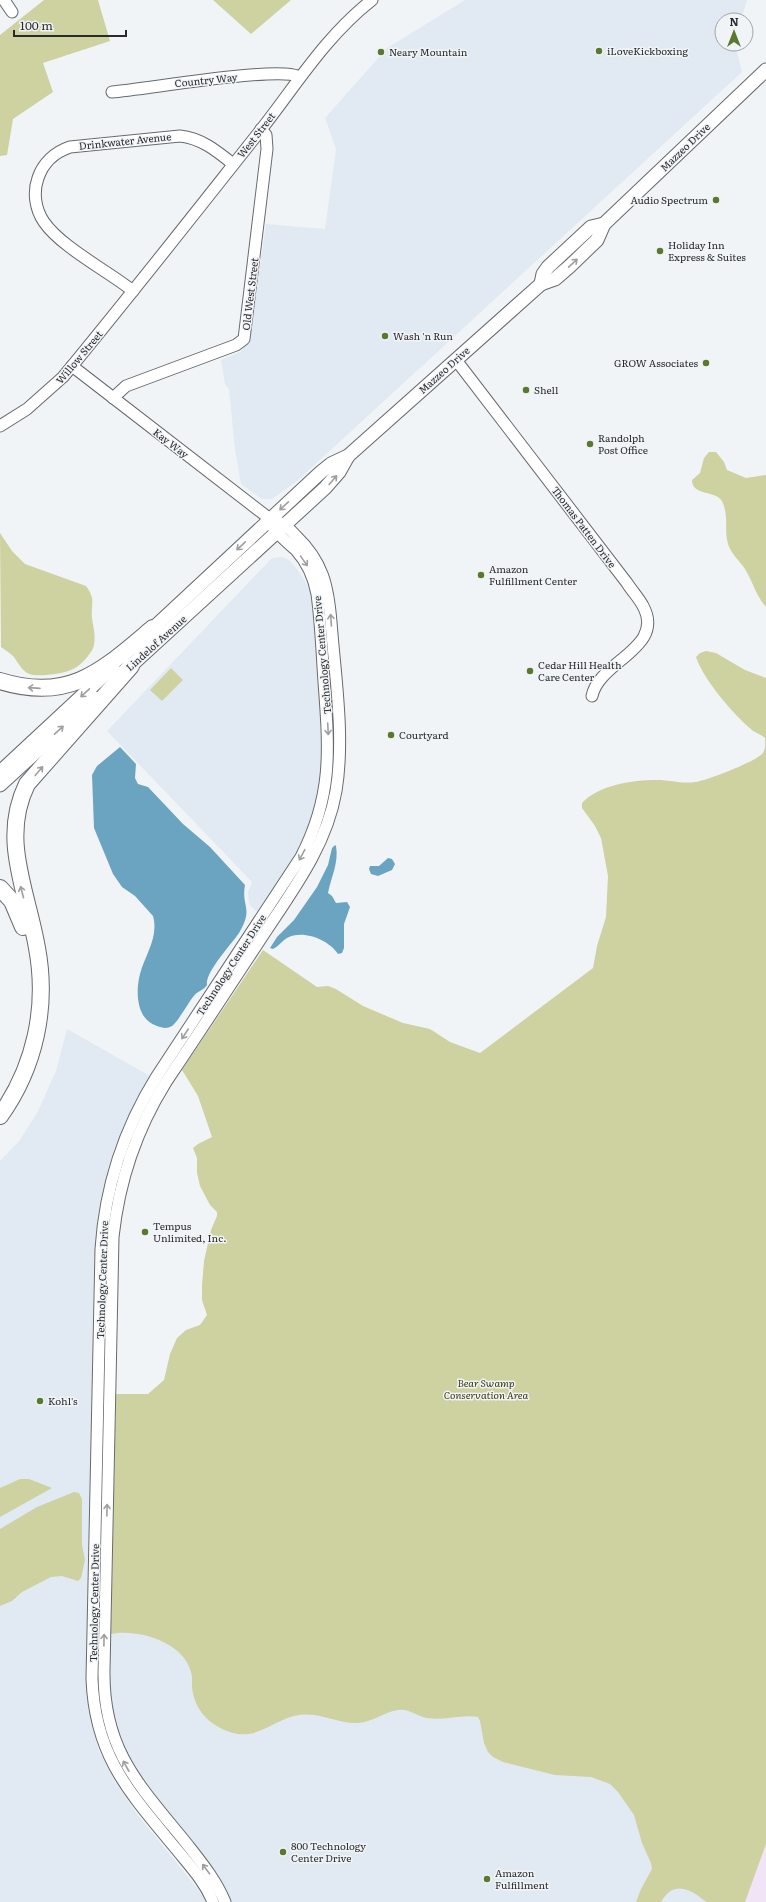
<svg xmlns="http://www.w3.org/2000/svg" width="766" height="1902" viewBox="0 0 766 1902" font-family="Literata,serif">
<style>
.built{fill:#e1eaf2}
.industrial{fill:#f2e4f7}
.green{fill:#ced1a0}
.water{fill:#6ba4c0}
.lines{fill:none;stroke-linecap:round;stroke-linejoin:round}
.minor-casing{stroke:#676a6d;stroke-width:13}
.major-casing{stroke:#676a6d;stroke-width:15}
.highway-casing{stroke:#676a6d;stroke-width:18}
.minor{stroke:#fff;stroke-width:11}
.major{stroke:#fff;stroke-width:13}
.highway{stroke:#fff;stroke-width:16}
.oneway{stroke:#9f9fa0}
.poi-dot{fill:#59792f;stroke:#f1f4f7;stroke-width:1.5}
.labels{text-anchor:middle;stroke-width:3;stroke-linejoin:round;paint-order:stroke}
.poi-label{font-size:10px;fill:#292a2b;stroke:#f1f4f7;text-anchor:start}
.street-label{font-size:10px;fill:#292a2b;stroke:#f1f4f7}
.park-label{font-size:10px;font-style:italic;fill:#38380d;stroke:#f1f4f7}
</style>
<rect width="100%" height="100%" fill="#f1f4f7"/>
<g class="built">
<polygon points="465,0 747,0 741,20 722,20 722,44 737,44 736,48 742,72 297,481 272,499 262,499 241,484 235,450 229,389 225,384 221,360 240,352 250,339 266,224 325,229 336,149 325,118 387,48"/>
<polygon points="282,557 289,560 298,570 306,583 312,597 323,763 318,800 305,836 297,853 258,913 249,904 248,892 252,882 107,731 272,558"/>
<polygon points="67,1029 150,1076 130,1112 114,1149 101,1197 97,1221 94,1270 86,1682 90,1717 99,1751 115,1782 137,1814 197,1888 206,1902 0,1902 0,1161 20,1140 38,1111 56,1071"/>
<polygon points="112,1604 552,1690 713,1902 232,1902 217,1874 148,1790 133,1766 121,1740 113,1713 110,1685"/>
</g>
<polygon class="industrial" points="766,1834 766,1902 738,1902"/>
<g class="green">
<polygon points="44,0 98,0 110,41 43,63 53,92 13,119 7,155 0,156 0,35"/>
<polygon points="213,0 291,0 251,34"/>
<path d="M709,452h7l8,10 3,8 19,8 20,-3v132c-10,-11 -13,-25 -21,-38 -5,-8 -14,-15 -17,-25 -4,-14 1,-29 -6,-43 -7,-11 -30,-5 -30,-21l8,-7 4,-15z"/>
<path d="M0,533l12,18 13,13 61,22c10,14 5,16 6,32 1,9 4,17 2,27 -1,7 -13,20 -19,23 -10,6 -31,8 -42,7 -11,-2 -14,-12 -20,-19 -3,-3 -8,-6 -12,-9z"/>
<path d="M706,651l10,2 29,17 21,8v1166l-21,58c-12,0 -27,0 -38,0 -3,-1 -7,-5 -10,-7 -15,-10 -27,-9 -36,7h-25l5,-13 11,-20 -1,-6 -9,-20 -8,-28 -16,-23 -8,-8 -19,-7 -36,-2 -52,-13 -10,-5 -5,-5 -4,-9 -4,-22 -2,-4c-17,-3 -34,4 -51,1 -10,-2 -19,-10 -29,-8 -14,2 -25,12 -40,13 -20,1 -38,-11 -59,-8 -23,3 -41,25 -66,18 -20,-6 -36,-19 -40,-40 -2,-7 0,-15 -2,-21 -7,-30 -54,-44 -80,-38l5,-240h32l16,-14 6,-26 7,-16 9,-8 14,-5 7,-10 -5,-15v-15l2,-24 7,-31 6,-14v-4l-7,-7 -10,-19 -3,-13v-15l-4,-10 5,-4 14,-7 -14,-41 -16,-26 81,-120 54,37 11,-1 8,3 27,17 40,17 27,6 20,13 30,11 113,-85 4,-22 9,-29 2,-41 -7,-38 -6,-12 -13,-18v-5c17,-18 50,-23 75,-23 14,0 24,4 39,2 12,-2 61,-21 67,-29 3,-5 2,-10 2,-15 -4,-4 -10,-5 -13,-8 -19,-16 -49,-51 -56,-73l4,-4z"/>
<polygon points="171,668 183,680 162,701 150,690"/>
<polygon points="20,1479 29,1479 52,1488 0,1517 0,1488"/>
<polygon points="74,1492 79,1493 82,1499 82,1545 85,1560 81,1578 78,1581 62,1576 51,1577 22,1592 12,1601 0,1606 0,1529 37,1507"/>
</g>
<g class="water">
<path d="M120,747l16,17 -1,14 3,6 10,3 35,37 27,23 35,38c-4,22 9,23 -6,48 -8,12 -34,39 -32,52 -3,5 -10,6 -14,12 -4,5 -16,26 -21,29 -5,3 -10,2 -15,0 -20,-6 -22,-33 -17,-52 5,-19 19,-37 13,-58l-18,-20 -13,-9 -9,-13 -19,-46 -2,-53 5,-9z"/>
<path d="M335,845l1,1c3,17 -5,31 -8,47l4,3 4,7 11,-1 3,5 -6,17v24l-2,5 -4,1c-9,-14 -35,-25 -51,-16 -5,3 -8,8 -14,11l-3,-1 7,-11 17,-17 23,-33 11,-22 4,-17z"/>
<polygon points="388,858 392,859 395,864 392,870 378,876 371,874 369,869 370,866 379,866"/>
</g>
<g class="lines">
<defs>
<g id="minor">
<polyline points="4,0 12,12"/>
<path d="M112,92c31,-2 169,-27 187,-15"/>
<path d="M133,291c-25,-20 -72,-44 -89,-69 -9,-13 -11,-30 -6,-44 5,-15 17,-26 32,-31l110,-11c21,2 37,15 53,28"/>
<path d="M456,360l171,223c5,8 12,15 16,23 23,42 -44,55 -51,90"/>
<path d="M72,366l198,153c12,3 18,8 26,17 27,26 32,50 35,86 4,54 14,115 5,169 -10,58 -47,104 -78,152 -31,47 -61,93 -92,139 -30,48 -47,99 -53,155l-9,434c-1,80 36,115 83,173 14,18 29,36 38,58"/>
<polyline points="113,398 126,386 236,345 244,339 267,149 266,135 261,129"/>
<path d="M0,426l27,-17 36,-32c67,-81 132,-164 197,-246 37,-47 65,-94 112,-131"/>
<path d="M213,1902c-8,-20 -23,-36 -36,-52 -47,-57 -82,-93 -85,-171l9,-430c4,-62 23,-120 56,-173l144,-219c32,-62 28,-107 23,-175 -2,-29 -3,-58 -7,-88 -3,-16 -10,-32 -21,-44 -9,-8 -18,-15 -24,-24"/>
</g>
<g id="major">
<polyline points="541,284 543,274 548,267 591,227 604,224"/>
<polyline points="146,635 321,472 331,464 348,456 541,284 555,279 570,266 597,240 604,224 766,70"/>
<polyline points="124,672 325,488 339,472 348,456"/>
<polyline points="0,772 113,667"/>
<polyline points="0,785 95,698"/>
</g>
<g id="highway">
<path d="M0,681c70,22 103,-11 153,-53"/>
<polyline points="0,888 12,901 23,927"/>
<path d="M0,1116c35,-49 48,-109 37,-168 -10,-58 -37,-109 -10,-164l104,-118"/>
</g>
</defs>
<use href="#minor" class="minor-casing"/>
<use href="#major" class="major-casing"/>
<use href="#highway" class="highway-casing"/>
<use href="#minor" class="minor"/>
<use href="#major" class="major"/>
<use href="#highway" class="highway"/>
</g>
<defs><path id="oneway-shaft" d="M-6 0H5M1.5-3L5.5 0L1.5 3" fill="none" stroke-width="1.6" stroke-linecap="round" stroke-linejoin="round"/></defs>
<g class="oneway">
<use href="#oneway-shaft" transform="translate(573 263) rotate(-43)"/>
<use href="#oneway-shaft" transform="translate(333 480) rotate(-50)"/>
<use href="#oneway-shaft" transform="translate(284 506) rotate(137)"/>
<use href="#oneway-shaft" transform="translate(241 546) rotate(137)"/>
<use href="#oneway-shaft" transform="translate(304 561) rotate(55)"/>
<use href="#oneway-shaft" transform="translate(331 620) rotate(-94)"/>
<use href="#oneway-shaft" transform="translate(34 688) rotate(-176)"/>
<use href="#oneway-shaft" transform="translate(85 693) rotate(137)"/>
<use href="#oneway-shaft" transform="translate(328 729) rotate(87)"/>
<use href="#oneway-shaft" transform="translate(59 730) rotate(-43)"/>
<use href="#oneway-shaft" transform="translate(39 771) rotate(-50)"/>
<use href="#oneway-shaft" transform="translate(302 855) rotate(118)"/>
<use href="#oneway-shaft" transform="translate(22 892) rotate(-105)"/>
<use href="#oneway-shaft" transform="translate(185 1034) rotate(123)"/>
<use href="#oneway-shaft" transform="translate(107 1510) rotate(-89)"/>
<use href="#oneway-shaft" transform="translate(104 1640) rotate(-89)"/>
<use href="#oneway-shaft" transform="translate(126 1766) rotate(-119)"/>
<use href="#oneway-shaft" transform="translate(206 1869) rotate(-127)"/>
</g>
<g class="poi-dot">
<circle cx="599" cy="51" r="4"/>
<circle cx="381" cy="52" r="4"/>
<circle cx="716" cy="200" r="4"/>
<circle cx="660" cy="251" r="4"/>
<circle cx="385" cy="336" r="4"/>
<circle cx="706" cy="363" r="4"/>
<circle cx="526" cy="390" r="4"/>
<circle cx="590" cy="444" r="4"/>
<circle cx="481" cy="575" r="4"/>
<circle cx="530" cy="671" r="4"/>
<circle cx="391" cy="735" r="4"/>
<circle cx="145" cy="1232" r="4"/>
<circle cx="40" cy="1401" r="4"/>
<circle cx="283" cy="1852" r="4"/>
<circle cx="487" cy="1879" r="4"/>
</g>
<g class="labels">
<g class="poi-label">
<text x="607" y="55">iLoveKickboxing</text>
<text x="389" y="56">Neary Mountain</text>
<text x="708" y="204" text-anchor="end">Audio Spectrum</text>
<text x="668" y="249">Holiday Inn<tspan x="668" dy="12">Express &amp; Suites</tspan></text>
<text x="393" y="340">Wash 'n Run</text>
<text x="698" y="367" text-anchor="end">GROW Associates</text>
<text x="534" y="394">Shell</text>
<text x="598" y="442">Randolph<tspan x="598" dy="12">Post Office</tspan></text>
<text x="489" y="573">Amazon<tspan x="489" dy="12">Fulfillment Center</tspan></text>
<text x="538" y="669">Cedar Hill Health<tspan x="538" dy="12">Care Center</tspan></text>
<text x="399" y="739">Courtyard</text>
<text x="153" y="1230">Tempus<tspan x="153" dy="12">Unlimited, Inc.</tspan></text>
<text x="48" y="1405">Kohl's</text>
<text x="291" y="1850">800 Technology<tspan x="291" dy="12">Center Drive</tspan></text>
<text x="495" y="1877">Amazon<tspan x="495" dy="12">Fulfillment</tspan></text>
</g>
<g class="street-label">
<text transform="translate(206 80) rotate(-6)" y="4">Country Way</text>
<text transform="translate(256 135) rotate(-52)" y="4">West Street</text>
<text transform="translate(125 141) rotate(-6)" y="4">Drinkwater Avenue</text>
<text transform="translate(685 147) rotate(-44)" y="4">Mazzeo Drive</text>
<text transform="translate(250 294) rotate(-83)" y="4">Old West Street</text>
<text transform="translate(79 357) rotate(-50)" y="4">Willow Street</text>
<text transform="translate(444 370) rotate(-42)" y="4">Mazzeo Drive</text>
<text transform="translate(171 443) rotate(38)" y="4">Kay Way</text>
<text transform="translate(584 527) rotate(53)" y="4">Thomas Patten Drive</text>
<text transform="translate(156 643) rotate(-42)" y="4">Lindelof Avenue</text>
<text transform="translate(322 655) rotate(-95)" y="4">Technology Center Drive</text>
<text transform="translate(231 965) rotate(-57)" y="4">Technology Center Drive</text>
<text transform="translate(102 1280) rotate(-88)" y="4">Technology Center Drive</text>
<text transform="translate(94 1603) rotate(-89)" y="4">Technology Center Drive</text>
</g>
<g class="park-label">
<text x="486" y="1387">Bear Swamp<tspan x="486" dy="12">Conservation Area</tspan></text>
</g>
</g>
<g transform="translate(734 32)"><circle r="19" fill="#f1f4f7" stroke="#a1a3a5"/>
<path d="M0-3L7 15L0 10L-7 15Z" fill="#59792f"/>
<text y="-6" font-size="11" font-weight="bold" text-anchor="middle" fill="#292a2b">N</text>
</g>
<path d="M14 30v6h112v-6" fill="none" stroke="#292a2b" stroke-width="2"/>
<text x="20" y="30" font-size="12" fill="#292a2b" stroke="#f1f4f7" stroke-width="3" paint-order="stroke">100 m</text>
</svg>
